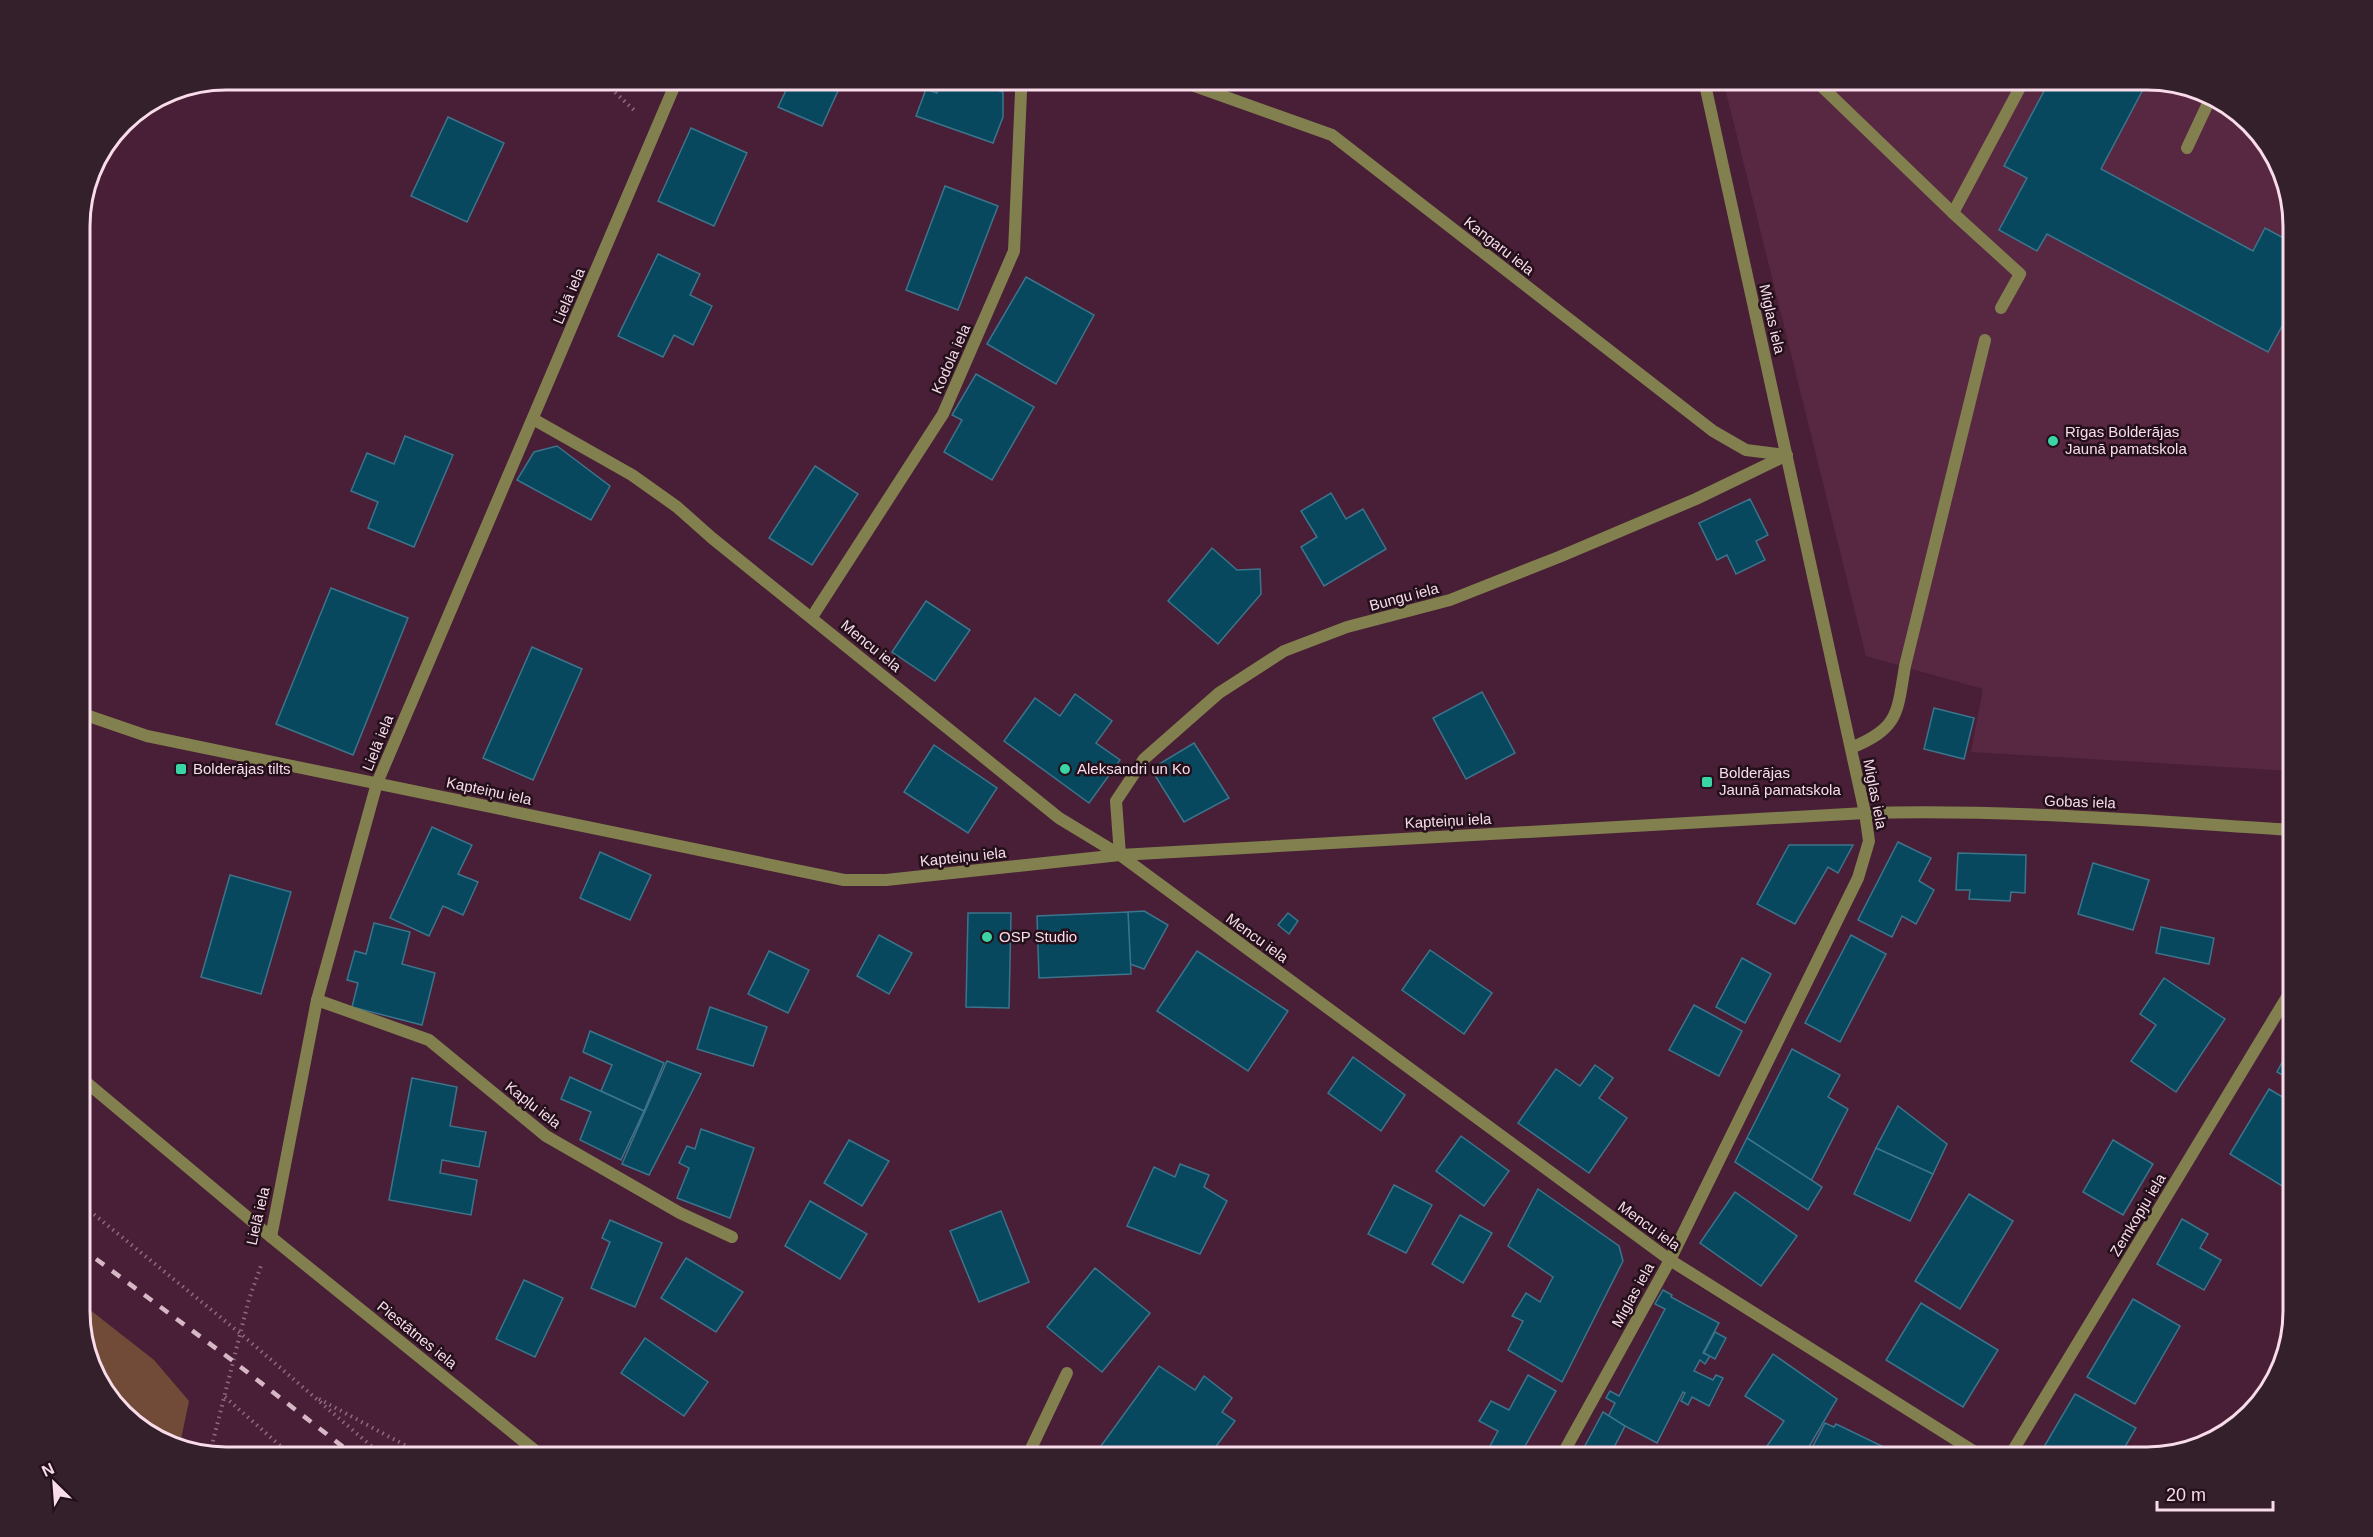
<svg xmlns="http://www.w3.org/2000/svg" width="2373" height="1537" viewBox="0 0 2373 1537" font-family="Arial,sans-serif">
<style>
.built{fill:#582843}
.green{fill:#714b37}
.building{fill:#07485e;stroke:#3c748c;stroke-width:1.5}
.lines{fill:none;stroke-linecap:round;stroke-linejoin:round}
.path{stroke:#8e6b7e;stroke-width:4;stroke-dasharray:1.5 4.5;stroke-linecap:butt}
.service{stroke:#82804e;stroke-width:12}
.pedestrian{stroke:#82804e;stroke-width:12}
.minor{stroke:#82804e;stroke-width:12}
.tertiary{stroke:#82804e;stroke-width:12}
.rail{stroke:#d6b7c6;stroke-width:4.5;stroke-dasharray:10 10;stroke-linecap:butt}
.poi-dot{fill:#3bd4a4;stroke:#23101a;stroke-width:2}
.labels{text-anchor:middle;stroke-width:5;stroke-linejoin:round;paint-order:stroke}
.street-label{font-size:15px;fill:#f8dce9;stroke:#23101a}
.poi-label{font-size:15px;fill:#f8dce9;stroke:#23101a;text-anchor:start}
.rim{fill:none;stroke:#f8dce9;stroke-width:3}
</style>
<rect width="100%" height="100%" fill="#481f36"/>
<polygon class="built" points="1723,80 2147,80 2228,104 2274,153 2293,225 2293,771 1971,752 1983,689 1866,656"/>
<polygon class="green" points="80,1302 154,1360 189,1401 180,1444 145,1433 99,1385 80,1321"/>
<g class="building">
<polygon points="791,80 843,80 822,126 778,107"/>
<polygon points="941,80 967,80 1003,92 1003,117 993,143 916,116 926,89 937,93"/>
<polygon points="1949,80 1976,80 1970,90"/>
<polygon points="2050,80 2148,80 2101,169 2253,251 2265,228 2293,243 2293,321 2287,317 2268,352 2047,234 2037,251 1999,230 2027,178 2004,166"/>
<polygon points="448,117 504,143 467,222 411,196"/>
<polygon points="691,128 747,153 714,226 658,201"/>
<polygon points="945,186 998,206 958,310 906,290"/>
<polygon points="658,254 700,274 690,295 712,306 693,345 674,335 663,357 618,336"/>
<polygon points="1026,277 1094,315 1056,384 987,344"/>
<polygon points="976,374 1034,407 992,480 944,452 962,420 952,415"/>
<polygon points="405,436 453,455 414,547 368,528 378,502 351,491 367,453 394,464"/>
<polygon points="557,446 610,486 591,520 517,480 534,452"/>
<polygon points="815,466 858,494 812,565 769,538"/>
<polygon points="1331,493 1346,519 1363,509 1386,549 1324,586 1301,547 1317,537 1301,511"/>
<polygon points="1750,499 1768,535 1756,541 1765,560 1736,574 1727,555 1717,560 1699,523"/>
<polygon points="1212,548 1237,570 1260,569 1261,594 1218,644 1168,601"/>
<polygon points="331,588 408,618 353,755 276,724"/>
<polygon points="926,601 970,630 935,681 892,652"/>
<polygon points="532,647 582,669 533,780 483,758"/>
<polygon points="1482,692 1515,753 1466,779 1433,718"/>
<polygon points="1075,694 1112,721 1096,743 1120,760 1089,803 1004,741 1035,698 1060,716"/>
<polygon points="1934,708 1974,718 1964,759 1924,749"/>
<polygon points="1194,743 1229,798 1184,822 1151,769"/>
<polygon points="934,745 997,788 968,833 904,792"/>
<polygon points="432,827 472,845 458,874 478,882 463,915 443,906 429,936 390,918"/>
<polygon points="1898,842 1931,858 1919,881 1934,890 1916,924 1902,916 1892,937 1858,920"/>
<polygon points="1789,845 1853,845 1838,873 1828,867 1795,924 1757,904"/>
<polygon points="600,852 651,875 630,920 580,898"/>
<polygon points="1958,853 2026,855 2025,893 2011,892 2010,901 1969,899 1970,890 1956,890"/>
<polygon points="2093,863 2149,880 2133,930 2078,914"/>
<polygon points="230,875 291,892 261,994 201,977"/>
<polygon points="1144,911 1168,925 1144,969 1130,964 1128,912"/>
<polygon points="1128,912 1131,974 1039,978 1037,916"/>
<polygon points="968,913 1011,913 1009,1008 966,1007"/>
<polygon points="1288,913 1298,921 1289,934 1278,925"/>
<polygon points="374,923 410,932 402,964 435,973 422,1025 352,1007 358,983 347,980 355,951 366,954"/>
<polygon points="2161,927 2214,938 2209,964 2156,953"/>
<polygon points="879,935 912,953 889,994 857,976"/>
<polygon points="1851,935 1886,954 1840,1042 1805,1023"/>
<polygon points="1430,950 1492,993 1464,1034 1402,990"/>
<polygon points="769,951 809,970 788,1013 748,994"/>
<polygon points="1197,951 1288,1011 1248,1071 1157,1011"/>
<polygon points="1742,958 1771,974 1745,1023 1716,1007"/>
<polygon points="2164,978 2225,1019 2176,1092 2131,1061 2156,1025 2140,1014"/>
<polygon points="1694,1005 1742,1031 1719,1076 1669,1050"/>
<polygon points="710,1007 767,1027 753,1066 697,1049"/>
<polygon points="590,1031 664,1063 644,1111 601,1091 612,1065 583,1052"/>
<polygon points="2293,1042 2293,1081 2277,1072"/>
<polygon points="1792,1049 1840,1075 1828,1097 1848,1109 1811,1181 1747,1138"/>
<polygon points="1353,1057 1405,1095 1381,1131 1328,1093"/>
<polygon points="667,1061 701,1074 649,1175 622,1164"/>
<polygon points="1595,1065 1613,1078 1599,1098 1627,1118 1589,1173 1518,1123 1556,1069 1580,1086"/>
<polygon points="570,1077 644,1111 621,1160 580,1140 591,1112 561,1099"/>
<polygon points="412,1078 457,1087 450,1126 486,1132 479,1167 442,1160 440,1173 477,1180 471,1215 389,1200"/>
<polygon points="2269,1089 2293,1103 2293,1177 2287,1189 2230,1154"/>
<polygon points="1898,1106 1947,1144 1933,1174 1876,1148"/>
<polygon points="701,1129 754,1148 730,1218 677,1198 689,1168 679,1163 687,1146 695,1149"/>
<polygon points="1461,1136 1509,1171 1484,1206 1436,1171"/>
<polygon points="1747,1138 1822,1187 1808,1210 1735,1162"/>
<polygon points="849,1140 889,1161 862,1206 824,1183"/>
<polygon points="2113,1140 2153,1164 2123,1215 2083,1192"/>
<polygon points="1876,1148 1933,1174 1910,1221 1854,1194"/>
<polygon points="1180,1164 1209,1175 1204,1187 1227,1201 1200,1254 1127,1226 1154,1167 1175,1177"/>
<polygon points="1394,1185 1432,1205 1406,1253 1368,1234"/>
<polygon points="1538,1189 1619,1246 1623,1261 1562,1382 1508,1350 1523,1321 1512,1316 1526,1293 1540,1302 1553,1277 1508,1246"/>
<polygon points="1735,1192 1797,1236 1761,1286 1700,1243"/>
<polygon points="1969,1194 2013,1221 1960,1309 1915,1281"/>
<polygon points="810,1201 867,1234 840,1279 785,1246"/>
<polygon points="1001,1211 1029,1282 979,1302 950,1231"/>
<polygon points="1460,1215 1492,1233 1463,1283 1432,1264"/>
<polygon points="2182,1219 2208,1234 2200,1248 2221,1260 2204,1290 2157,1264"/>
<polygon points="610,1220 662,1243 635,1307 591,1288 610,1242 602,1238"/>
<polygon points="686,1258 743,1292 716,1332 661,1298"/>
<polygon points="1095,1268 1150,1313 1102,1372 1047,1327"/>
<polygon points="524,1280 563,1298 535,1357 496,1339"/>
<polygon points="1663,1290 1672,1295 1671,1297 1719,1323 1703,1353 1710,1356 1705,1364 1700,1360 1694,1371 1713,1380 1716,1375 1723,1378 1709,1406 1692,1397 1688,1405 1681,1401 1685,1393 1683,1392 1657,1443 1608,1417 1615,1403 1606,1398 1610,1391 1619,1396 1665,1309 1655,1304"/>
<polygon points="2133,1299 2180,1326 2135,1404 2087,1377"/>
<polygon points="1921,1303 1998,1350 1963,1407 1886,1360"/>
<polygon points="1715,1332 1726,1338 1715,1359 1704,1353"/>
<polygon points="645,1338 708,1382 684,1416 621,1373"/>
<polygon points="1773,1354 1837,1399 1803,1457 1765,1457 1761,1455 1784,1421 1745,1396"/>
<polygon points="1159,1366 1195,1390 1204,1376 1232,1398 1222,1412 1235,1421 1208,1457 1093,1457"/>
<polygon points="1528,1375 1556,1391 1519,1457 1511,1457 1490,1446 1498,1431 1479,1421 1491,1401 1509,1410"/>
<polygon points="2075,1394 2136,1428 2119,1457 2038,1457"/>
<polygon points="1603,1412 1625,1426 1609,1457 1579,1457"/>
<polygon points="1825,1423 1834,1427 1836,1424 1884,1447 1879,1457 1812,1457 1815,1450 1812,1448"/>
</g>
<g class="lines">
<g class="path">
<polyline points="602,80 636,112"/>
<polyline points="80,1203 241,1334 384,1457"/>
<polyline points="225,1397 293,1457"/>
<polyline points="319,1399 427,1457"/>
<polyline points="210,1453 249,1299 262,1263"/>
</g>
<g class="service">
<polyline points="1815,80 1953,213 2020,274 2001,308"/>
<polyline points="2187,148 2210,99"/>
<polyline points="1953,213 2024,80"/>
</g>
<path class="pedestrian" d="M1851,748c48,-20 46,-34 54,-82l80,-326"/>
<g class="minor">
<polyline points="1178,80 1332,135 1713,431 1746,450 1786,455"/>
<polyline points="533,419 632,475 677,507 712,538 1059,818 1120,855 1670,1260 1983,1457"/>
<polyline points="812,617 943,414 1014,251 1021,92 1019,80"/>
<polyline points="1120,855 1116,801 1144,759 1219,693 1284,651 1347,627 1450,600 1559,557 1696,499 1787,455"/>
<polyline points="317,1000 429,1040 546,1136 680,1213 732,1237"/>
<polyline points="271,1237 317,1000 377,783 677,80"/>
<polyline points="1027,1457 1067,1373"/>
<polyline points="1561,1457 1670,1260 1858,878 1869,841 1865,813 1704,80"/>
<polyline points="2009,1457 2293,987"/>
</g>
<g class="tertiary">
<path d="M80,713l67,23 697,144h42l234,-25 745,-42c143,-4 286,8 428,17"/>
<polyline points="80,1077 271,1237 543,1457"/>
</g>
<polyline class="rail" points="80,1247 233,1361 356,1457"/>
</g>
<g class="poi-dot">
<circle cx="2053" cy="441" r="6"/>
<rect x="175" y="763" width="12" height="12" rx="3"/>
<circle cx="1065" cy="769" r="6"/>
<rect x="1701" y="776" width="12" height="12" rx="3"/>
<circle cx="987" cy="937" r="6"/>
</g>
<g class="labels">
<g class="street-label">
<text transform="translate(1499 246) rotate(38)" y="5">Kangaru iela</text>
<text transform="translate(569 296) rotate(-67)" y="5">Lielā iela</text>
<text transform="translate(1772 319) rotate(77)" y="5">Miglas iela</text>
<text transform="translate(951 359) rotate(-66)" y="5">Kodola iela</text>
<text transform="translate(1404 597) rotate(-15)" y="5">Bungu iela</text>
<text transform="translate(871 646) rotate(39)" y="5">Mencu iela</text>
<text transform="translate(378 743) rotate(-68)" y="5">Lielā iela</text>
<text transform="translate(489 791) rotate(12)" y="5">Kapteiņu iela</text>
<text transform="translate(1875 794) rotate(79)" y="5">Miglas iela</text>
<text transform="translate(2080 802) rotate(2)" y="5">Gobas iela</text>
<text transform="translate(1448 821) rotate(-3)" y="5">Kapteiņu iela</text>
<text transform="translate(963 857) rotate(-6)" y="5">Kapteiņu iela</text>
<text transform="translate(1257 938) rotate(36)" y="5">Mencu iela</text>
<text transform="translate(533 1105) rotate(38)" y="5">Kapļu iela</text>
<text transform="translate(2138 1215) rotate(-59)" y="5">Zemkopju iela</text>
<text transform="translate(258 1216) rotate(-77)" y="5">Lielā iela</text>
<text transform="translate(1649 1226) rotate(36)" y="5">Mencu iela</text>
<text transform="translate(1633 1295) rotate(-61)" y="5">Miglas iela</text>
<text transform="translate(417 1335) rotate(39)" y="5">Piestātnes iela</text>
</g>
<g class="poi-label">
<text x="2065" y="437">Rīgas Bolderājas<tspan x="2065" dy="17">Jaunā pamatskola</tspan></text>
<text x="193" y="774">Bolderājas tilts</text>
<text x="1077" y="774">Aleksandri un Ko</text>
<text x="1719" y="778">Bolderājas<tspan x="1719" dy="17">Jaunā pamatskola</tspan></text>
<text x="999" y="942">OSP Studio</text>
</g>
</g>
<path d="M0 0H2373V1537H0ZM226 90H2147A136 136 0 0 1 2283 226V1311A136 136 0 0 1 2147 1447H226A136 136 0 0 1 90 1311V226A136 136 0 0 1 226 90Z" fill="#34202b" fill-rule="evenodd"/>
<path class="rim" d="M226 90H2147A136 136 0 0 1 2283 226V1311A136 136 0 0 1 2147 1447H226A136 136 0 0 1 90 1311V226A136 136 0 0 1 226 90Z"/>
<g transform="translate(54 1483) rotate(335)" stroke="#23101a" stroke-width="4.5" paint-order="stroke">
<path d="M0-4.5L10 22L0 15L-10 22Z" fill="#f8dce9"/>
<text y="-9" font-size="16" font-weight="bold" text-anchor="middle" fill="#f8dce9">N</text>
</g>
<path d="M2157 1501v9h116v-9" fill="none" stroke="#f8dce9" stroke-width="3"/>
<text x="2166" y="1501" font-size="18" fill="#f8dce9" stroke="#23101a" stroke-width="4.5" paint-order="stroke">20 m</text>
</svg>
